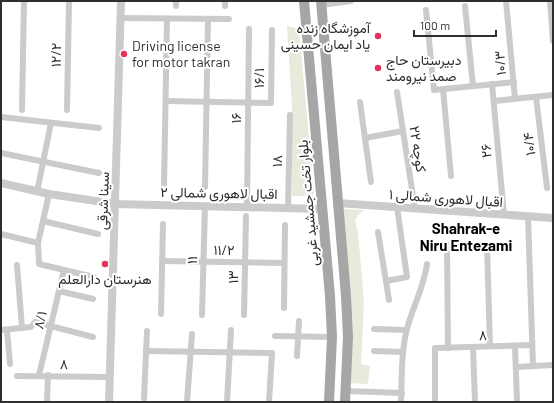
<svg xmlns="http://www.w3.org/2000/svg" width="554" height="403" viewBox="0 0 554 403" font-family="Barlow,Vazirmatn,sans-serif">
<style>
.green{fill:#e7ebdc}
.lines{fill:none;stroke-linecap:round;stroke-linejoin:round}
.minor{stroke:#cbcbcb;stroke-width:6}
.tertiary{stroke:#cbcbcb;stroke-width:8}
.primary{stroke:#a6a6a6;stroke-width:10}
.poi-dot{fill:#e1355e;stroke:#fff;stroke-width:1.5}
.labels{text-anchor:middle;stroke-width:4;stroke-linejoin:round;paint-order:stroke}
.poi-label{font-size:14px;fill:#2e2e2e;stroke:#fff;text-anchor:start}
.street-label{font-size:14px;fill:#2e2e2e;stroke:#fff}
.neighbourhood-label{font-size:15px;font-weight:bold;fill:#000;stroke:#fff}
</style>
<rect width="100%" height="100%" fill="#fff"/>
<g class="green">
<polygon points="287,26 299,29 314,193 312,196 292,196 292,107"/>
<polygon points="343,209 365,210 359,214 355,221 358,232 364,302 361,364 370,366 368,384 350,383"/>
</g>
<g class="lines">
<g class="minor">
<polyline points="506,1 515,99"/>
<polyline points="550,1 553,41"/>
<polyline points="321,5 351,1"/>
<polyline points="176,6 176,1"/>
<polyline points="225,6 225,1"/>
<polyline points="465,6 473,86"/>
<polyline points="426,10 434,90 514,82"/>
<polyline points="120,18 229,19"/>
<polyline points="492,84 504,215"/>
<polyline points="443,89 451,176"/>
<polyline points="397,92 415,209"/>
<polyline points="536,97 547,188"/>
<polyline points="166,101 271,103 272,30"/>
<polyline points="494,101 553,95"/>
<polyline points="360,102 371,182"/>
<polyline points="22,110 24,1"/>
<polyline points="67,110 69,1"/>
<polyline points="1,117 99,128"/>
<polyline points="365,138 403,131"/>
<polyline points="1,153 99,173"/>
<polyline points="164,186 167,19"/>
<polyline points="205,187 208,19"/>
<polyline points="37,192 51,123"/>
<polyline points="49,194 38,243 39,264 94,277"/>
<polyline points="247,207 249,29"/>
<polyline points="288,208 290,115"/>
<polyline points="528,216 533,366"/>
<polyline points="43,221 98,234"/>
<polyline points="378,232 389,300"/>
<polyline points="1,234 38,243"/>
<polyline points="447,244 448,348"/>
<polyline points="487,245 490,346"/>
<polyline points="162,261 284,263"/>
<polyline points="17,265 22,328"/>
<polyline points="386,281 407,277 397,207"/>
<polyline points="59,291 93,299"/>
<polyline points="284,308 285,225"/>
<polyline points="161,314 163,224"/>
<polyline points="202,315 205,206"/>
<polyline points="244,315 246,216"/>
<polyline points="374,329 406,330"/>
<polyline points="1,330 31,327 35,322 93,337"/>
<polyline points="7,330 10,364"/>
<polyline points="275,336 332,337"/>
<polyline points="515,346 517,402"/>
<polyline points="473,347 475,402"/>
<polyline points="146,351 272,353 269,402"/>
<polyline points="374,351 403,352"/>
<polyline points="297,356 299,321"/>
<polyline points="516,367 553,365"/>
<polyline points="39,375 64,270"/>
<polyline points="17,376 109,377"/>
<polyline points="346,391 402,393"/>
<polyline points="144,398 147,331"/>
<polyline points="47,402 48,375"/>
<polyline points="187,402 192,334"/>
<polyline points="227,402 231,330"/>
<path d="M401,402c1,-24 0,-50 6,-73 6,-23 17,-42 20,-65"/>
<polyline points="435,402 435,348 532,345"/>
</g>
<g class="tertiary">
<polyline points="1,183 49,194 116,204 322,209"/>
<polyline points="337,203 553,218"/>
<polyline points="109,402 121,1"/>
</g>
<g class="primary">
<polyline points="304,1 330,296 332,337 329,402"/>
<polyline points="321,1 346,296 348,337 345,402"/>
</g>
</g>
<g class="poi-dot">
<circle cx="378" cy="36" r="4"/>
<circle cx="124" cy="54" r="4"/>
<circle cx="378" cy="68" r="4"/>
<circle cx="105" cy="264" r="4"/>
</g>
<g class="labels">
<g class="poi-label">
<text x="370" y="33" text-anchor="end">آموزشگاه زنده<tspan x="370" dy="16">یاد ایمان حسینی</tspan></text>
<text x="132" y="51">Driving license<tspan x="132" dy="16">for motor takran</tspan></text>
<text x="386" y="65">دبیرستان حاج<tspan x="386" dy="16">صمد نیرومند</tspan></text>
<text x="105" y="284" text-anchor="middle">هنرستان دارالعلم</text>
</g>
<g class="street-label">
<text transform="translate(56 55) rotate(-89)" y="5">۱۲/۲</text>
<text transform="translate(500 63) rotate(-95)" y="5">۱۰/۳</text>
<text transform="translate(259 78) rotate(-89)" y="5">۱۶/۱</text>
<text transform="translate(236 118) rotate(-89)" y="5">۱۶</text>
<text transform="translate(529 144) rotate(-97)" y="5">۱۰/۴</text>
<text transform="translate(418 149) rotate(81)" y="5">کوچه ۲۲</text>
<text transform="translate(486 151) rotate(-95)" y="5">۲۶</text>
<text transform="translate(277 161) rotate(-89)" y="5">۱۸</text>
<text transform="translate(219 193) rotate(1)" y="5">اقبال لاهوری شمالی ۲</text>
<text transform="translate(446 198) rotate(4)" y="5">اقبال لاهوری شمالی ۱</text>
<text transform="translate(103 201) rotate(-88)" y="5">سینا شرقی</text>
<text transform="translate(308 203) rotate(-95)" y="5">بلوار تخت جمشید غربی</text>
<text transform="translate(224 250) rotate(1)" y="5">۱۱/۲</text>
<text transform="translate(192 260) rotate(-88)" y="5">۱۱</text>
<text transform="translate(233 277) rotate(-89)" y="5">۱۳</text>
<text transform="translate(40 320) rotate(-77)" y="5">۸/۱</text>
<text transform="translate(483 335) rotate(-2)" y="5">۸</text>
<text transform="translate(64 364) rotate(1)" y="5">۸</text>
</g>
<g class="neighbourhood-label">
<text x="466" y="234">Shahrak-e<tspan x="466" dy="17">Niru Entezami</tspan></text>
</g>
</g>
<rect width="554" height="403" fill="none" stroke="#2e2e2e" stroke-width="4"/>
<path d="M414 30v6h82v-6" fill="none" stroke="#2e2e2e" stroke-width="2"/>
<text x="420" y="30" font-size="12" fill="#2e2e2e" stroke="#ffffff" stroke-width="3" paint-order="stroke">100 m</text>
</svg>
